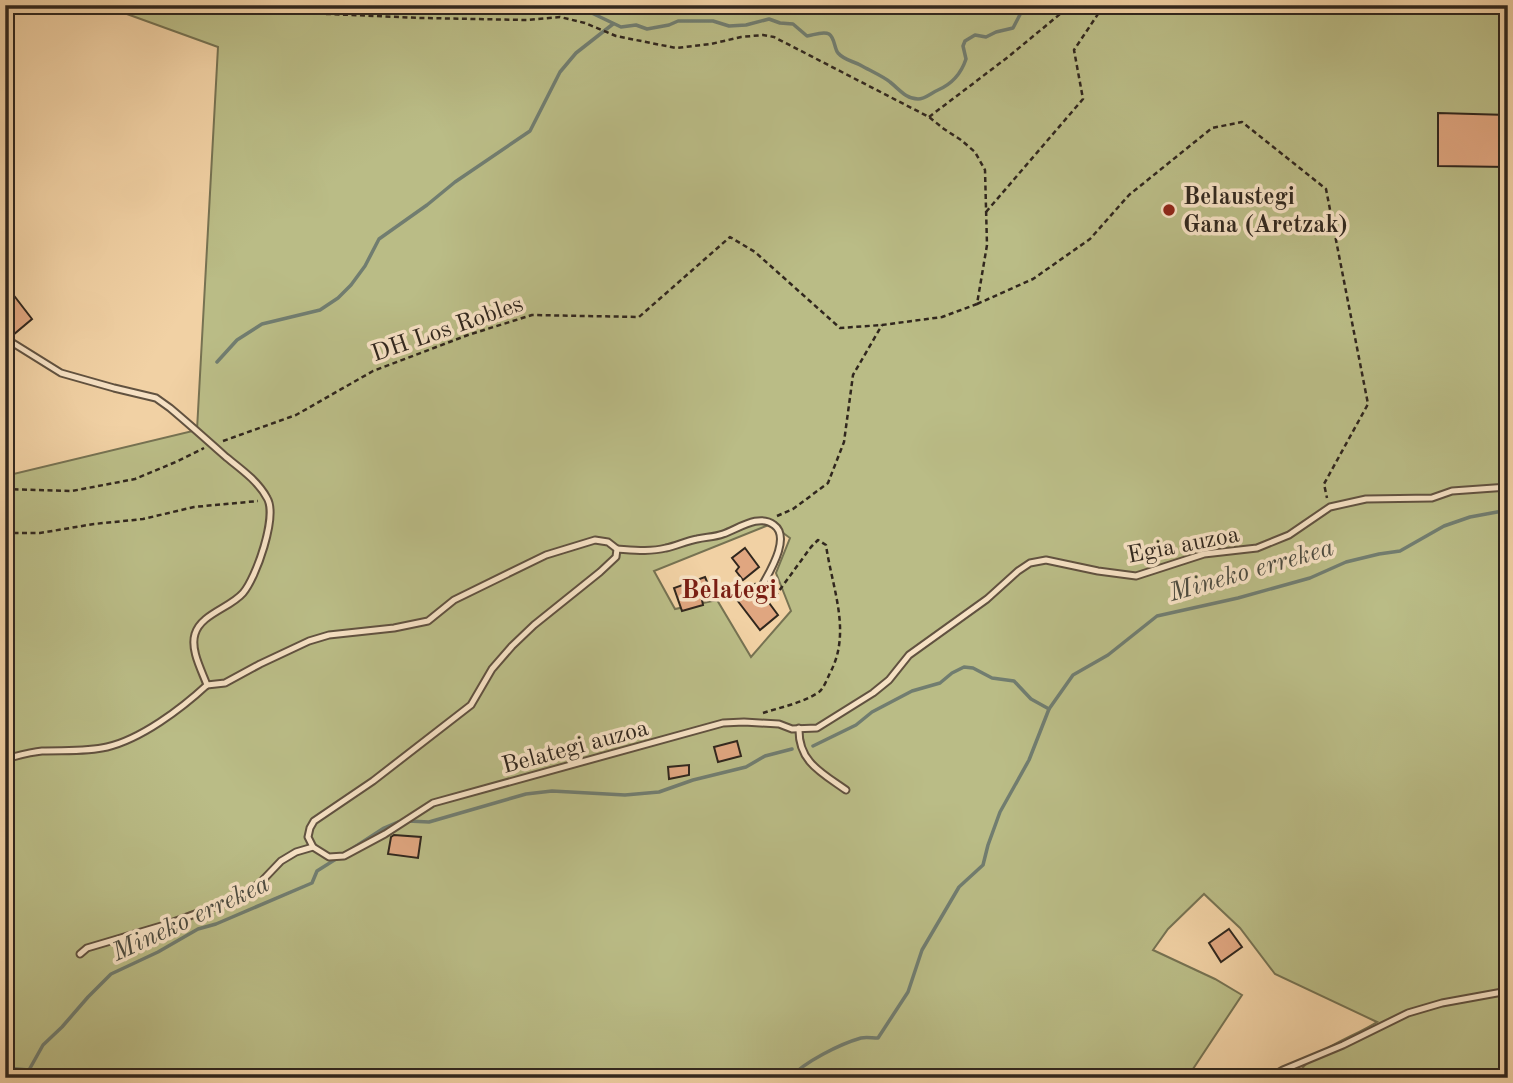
<svg xmlns="http://www.w3.org/2000/svg" width="1513" height="1083" viewBox="0 0 1513 1083" font-family="'Old Standard TT',serif">
<style>
.green{fill:#babc86;stroke:#767252;stroke-width:2;fill-rule:evenodd}
.lines{fill:none;stroke-linecap:round;stroke-linejoin:round}
.stream{stroke:#717d70;stroke-width:3.5}
.building{fill:#e0a680;stroke:#31271e;stroke-width:2}
.lane-casing{stroke:#615240;stroke-width:9}
.path{stroke:#31271e;stroke-width:2.5;stroke-dasharray:5 3.5;stroke-linecap:butt}
.lane{stroke:#f6e1c4;stroke-width:5}
.poi-dot{fill:#8f2418;stroke:#f6e1c4;stroke-width:2.5}
.labels{text-anchor:middle;stroke-width:7;stroke-linejoin:round;paint-order:stroke}
.poi-label{font-size:24px;font-weight:bold;fill:#31271e;stroke:#f6e1c4;text-anchor:start}
.street-label{font-size:24px;fill:#31271e;stroke:#f6e1c4}
.water-label{font-size:26px;font-style:italic;fill:#4c4b40;stroke:#f6e1c4}
.neighbourhood-label{font-size:26px;font-weight:bold;fill:#7a1f14;stroke:#f6e1c4}
</style>
<rect width="100%" height="100%" fill="#f1d1a4"/>
<filter id="stains"><feTurbulence type="fractalNoise" baseFrequency=".00286" numOctaves="4"/><feColorMatrix values="0 0 0 0 .2 0 0 0 0 .09 0 0 0 0 .02 0 0 0 .5 -.17"/></filter>
<radialGradient id="worn" r=".72"><stop offset=".6" stop-color="#630" stop-opacity="0"/><stop offset="1" stop-color="#630" stop-opacity=".3"/></radialGradient>
<path class="green" d="M102,5h1406v1073h-213c17,-29 55,-39 82,-56l-102,-48 -35,-46 -36,-34 -36,35 -15,21 62,29 27,16 -55,83h-1182v-602l192,-46 21,-383zM771,524l19,14 -14,35 15,38 -40,46 -34,-57 -42,9 -21,-38z"/>
<g class="lines">
<g class="stream">
<path d="M575,5l46,22 15,-2 11,4 22,-4 9,-4h35l16,5 17,-1 23,-6 11,4 13,1 14,12c7,-1 16,-5 22,-2 6,4 5,14 9,19 7,8 16,8 24,13 7,4 22,11 28,16 9,7 16,17 28,17 7,0 13,-6 20,-9 14,-6 23,-16 28,-31l-3,-13 2,-5 10,-6 11,2 10,-5 17,-4 12,-23"/>
<polyline points="217,362 237,340 262,324 320,310 338,298 351,285 365,266 379,239 427,205 455,182 530,131 560,72 576,53 613,24"/>
<polyline points="813,746 856,725 872,712 912,691 940,683 952,673 964,667 973,668 992,678 1014,681 1031,699 1049,709"/>
<polyline points="408,821 429,822 526,794 552,791 625,795 659,792 693,780 746,767 765,756 792,749"/>
<polyline points="347,852 384,828 398,822"/>
<polyline points="5,1068 29,1070 43,1045 62,1027 88,997 111,974 158,952 198,929 216,924 312,883 317,871 336,859"/>
<path d="M790,1078c14,-16 50,-34 71,-40 5,-1 11,0 17,0l30,-46 14,-42 37,-63 24,-22 5,-20 12,-33 29,-52 20,-51 24,-34 35,-20 49,-39 81,-18 72,-20 36,-16 33,-8 21,-3 44,-25 26,-9 38,-7"/>
</g>
</g>
<g class="building">
<polygon points="1438,113 1508,115 1508,167 1438,166"/>
<polygon points="12,293 32,319 13,335 5,325 5,298"/>
<polygon points="745,548 759,567 743,580 736,571 739,567 732,558"/>
<polygon points="705,577 713,596 702,600 703,605 682,611 674,588"/>
<polygon points="755,584 778,615 760,630 737,600"/>
<polygon points="737,741 741,756 718,762 714,747"/>
<polygon points="689,765 689,775 669,779 668,767"/>
<polygon points="394,835 421,837 418,858 388,854 391,837"/>
<polygon points="1229,929 1242,947 1221,962 1209,943"/>
</g>
<g class="lines">
<defs>
<g id="lane">
<path d="M5,336l3,4 53,33 53,15 42,10 14,10c19,16 37,32 56,49 15,12 32,24 41,41 11,18 -11,80 -24,95 -13,15 -42,21 -48,41 -5,16 7,37 12,51"/>
<path d="M617,549c16,1 33,3 49,-1 10,-2 20,-7 31,-9 9,-2 18,-2 26,-5 15,-5 36,-21 51,-9 17,12 -4,46 -11,59"/>
<polyline points="207,685 225,683 260,664 309,641 329,635 394,628 428,621 454,600 546,555 595,540 608,542 617,549 616,557 600,572 534,625 512,646 492,669 471,705 373,781 314,821 310,828 308,837 313,847 329,857 344,856 385,834 433,803 723,723 744,722 779,724 792,729 817,728 873,693 889,680 909,655 987,599 1018,571 1030,563 1046,560 1098,571 1136,576 1204,554 1257,548 1289,535 1330,507 1366,499 1432,498 1452,491 1508,487"/>
<path d="M799,728c-1,34 23,45 47,62"/>
<path d="M5,759c12,-3 25,-7 37,-8 22,-1 44,1 65,-4 34,-8 74,-38 100,-62"/>
<polyline points="80,954 87,948 168,924 241,897 260,883 281,861 296,852 313,847"/>
<polyline points="1269,1078 1283,1070 1343,1045 1408,1013 1442,1003 1508,991"/>
</g>
</defs>
<use href="#lane" class="lane-casing"/>
<g class="path">
<polyline points="929,117 1008,57 1071,5"/>
<polyline points="986,212 1083,99 1074,50 1104,5"/>
<polyline points="977,304 1033,279 1090,239 1129,195 1212,128 1242,122 1326,189 1368,404 1324,484 1327,498"/>
<polyline points="223,441 296,415 373,371 468,335 532,315 639,317 730,237 755,252 840,328 882,325 942,317 977,304 987,245 985,170 975,152 961,140 944,129 929,117 774,37 763,35 741,37 711,44 676,48 616,36 585,23 560,17 527,20 422,18 258,11 236,5"/>
<polyline points="5,489 72,491 135,479 178,461 204,448"/>
<polyline points="777,516 793,509 828,483 844,442 853,375 882,325"/>
<polyline points="5,533 40,533 94,524 143,519 194,507 258,501"/>
<path d="M763,713c18,-6 40,-10 56,-21 5,-4 8,-13 11,-19 22,-41 2,-85 -4,-128l-8,-5 -7,7 -35,48 -9,-2 -2,-3"/>
</g>
<use href="#lane" class="lane"/>
</g>
<circle class="poi-dot" cx="1169" cy="210" r="7"/>
<g class="labels">
<g class="poi-label">
<text x="1183" y="204">Belaustegi<tspan x="1183" dy="28">Gana (Aretzak)</tspan></text>
</g>
<g class="street-label">
<text transform="translate(447 328) rotate(-19)" y="8">DH Los Robles</text>
<text transform="translate(1183 544) rotate(-11)" y="8">Egia auzoa</text>
<text transform="translate(575 746) rotate(-15)" y="8">Belategi auzoa</text>
</g>
<g class="water-label">
<text transform="translate(1251 569) rotate(-16)" y="9">Mineko errekea</text>
<text transform="translate(190 917) rotate(-25)" y="9">Mineko errekea</text>
</g>
<g class="neighbourhood-label">
<text x="729" y="598">Belategi</text>
</g>
</g>
<rect width="1513" height="1083" fill="none" stroke="#f1d1a4" stroke-width="28"/>
<rect x="7" y="7" width="1499" height="1069" fill="none" stroke="#31271e" stroke-width="3.5"/>
<rect x="14" y="14" width="1485" height="1055" fill="none" stroke="#31271e" stroke-width="2"/>
<rect width="100%" height="100%" filter="url(#stains)"/>
<rect width="100%" height="100%" fill="url(#worn)"/>
</svg>
